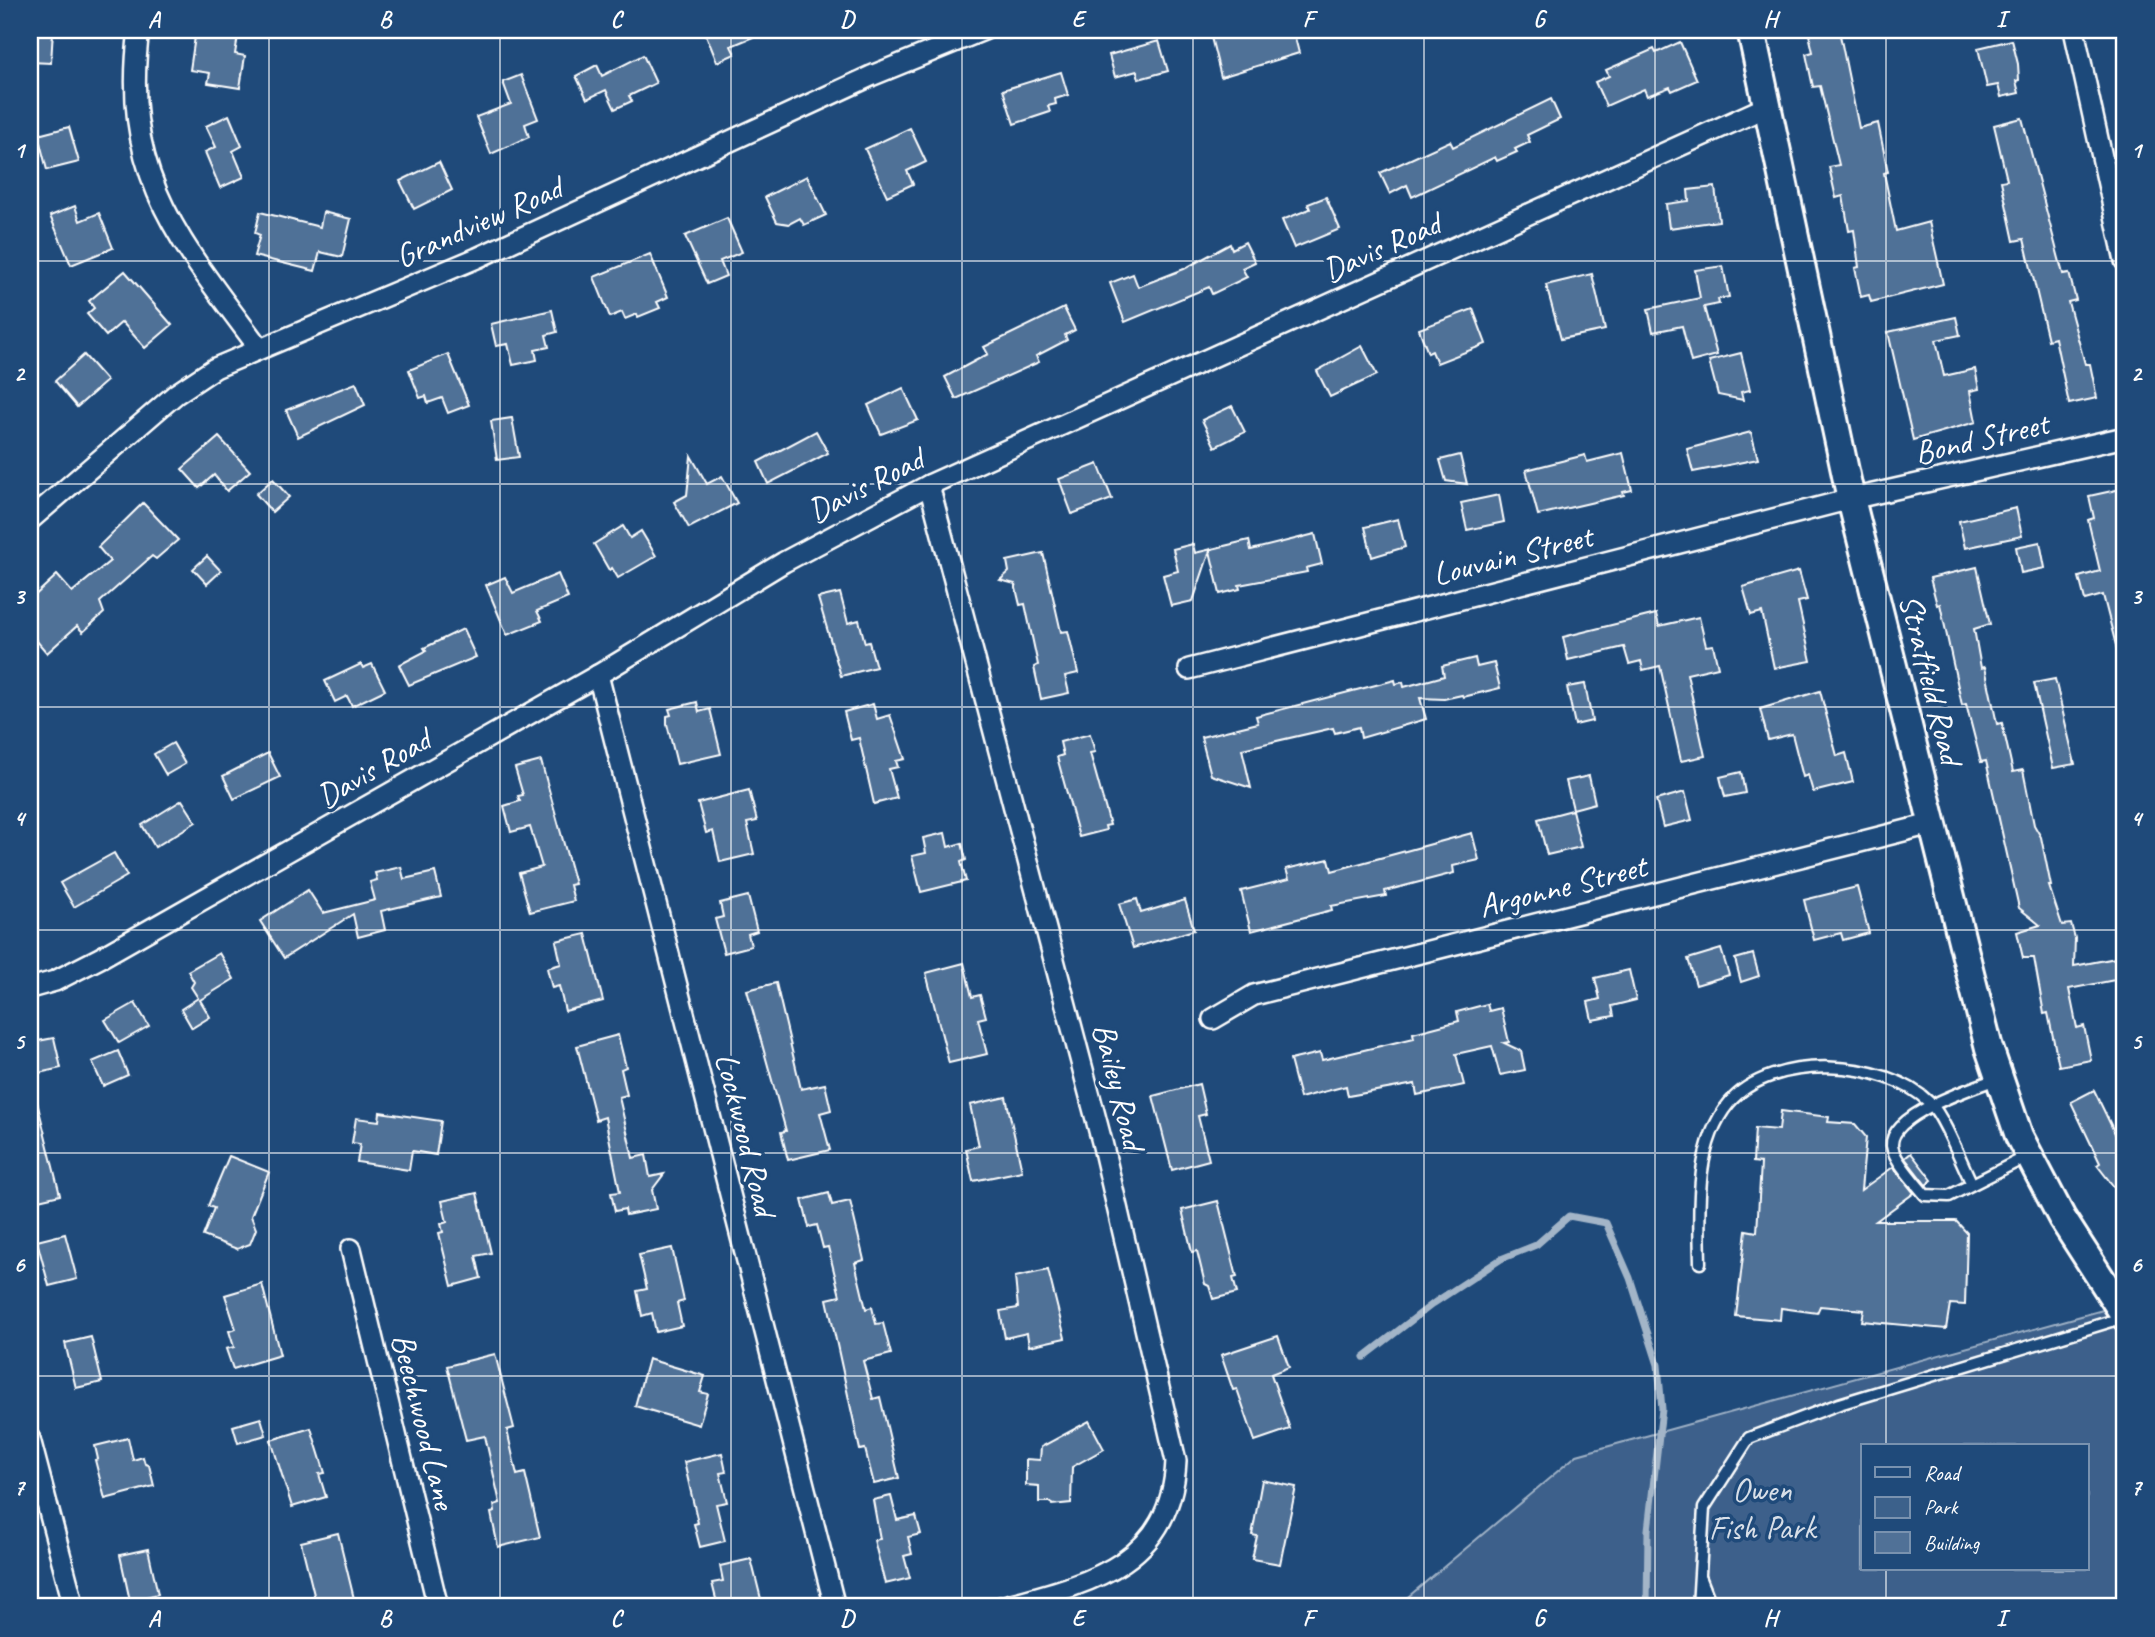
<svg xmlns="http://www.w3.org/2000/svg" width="2155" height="1637" viewBox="0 0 2155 1637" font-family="Caveat,sans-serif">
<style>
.green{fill:#3c618b;stroke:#9eb0c5;stroke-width:2;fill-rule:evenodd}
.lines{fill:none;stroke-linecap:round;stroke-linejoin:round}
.stream{stroke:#a3b5c8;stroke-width:7}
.building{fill:#507197;stroke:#fff;stroke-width:2}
.service-casing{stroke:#fff;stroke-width:15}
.minor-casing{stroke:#fff;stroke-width:24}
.secondary-casing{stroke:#fff;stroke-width:32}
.service{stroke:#1f4a7a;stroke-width:10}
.minor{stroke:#1f4a7a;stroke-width:19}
.secondary{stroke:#1f4a7a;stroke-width:26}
.grid{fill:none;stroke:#fff;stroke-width:2;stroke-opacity:0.55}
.labels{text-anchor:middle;stroke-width:7;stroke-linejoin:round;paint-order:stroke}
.street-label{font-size:33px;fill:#fff;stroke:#1f4a7a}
.park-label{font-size:33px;fill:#d8dfe8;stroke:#1f4a7a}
.neatline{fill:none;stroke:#fff;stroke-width:2.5}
.grid-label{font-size:23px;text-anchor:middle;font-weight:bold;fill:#fff}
</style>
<rect width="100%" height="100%" fill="#1f4a7a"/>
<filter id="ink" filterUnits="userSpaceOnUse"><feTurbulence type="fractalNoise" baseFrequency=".0143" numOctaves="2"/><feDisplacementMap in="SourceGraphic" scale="14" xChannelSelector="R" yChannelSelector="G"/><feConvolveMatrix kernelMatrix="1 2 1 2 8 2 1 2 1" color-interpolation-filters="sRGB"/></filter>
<g filter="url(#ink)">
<path class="green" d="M2103,1310l22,30v267h-729l181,-152zM1863,1446h224v123h-224z"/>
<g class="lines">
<polyline class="stream" points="1364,1357 1434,1303 1501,1259 1536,1245 1569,1216 1606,1223 1630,1278 1658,1365 1662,1409 1648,1530 1647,1607"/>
</g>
<g class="building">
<polygon points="30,30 53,30 51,63 30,62"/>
<polygon points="196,30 239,30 235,54 245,56 240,88 208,83 210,73 190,70"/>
<polygon points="704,30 770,30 731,46 735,54 717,62"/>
<polygon points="1254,30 1293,30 1299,53 1221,77 1211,37"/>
<polygon points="1808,30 1839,30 1859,128 1878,123 1888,172 1884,173 1896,231 1929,222 1943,284 1871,302 1869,295 1861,297 1855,268 1859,267 1854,230 1849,231 1843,196 1836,198 1829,167 1839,165 1820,86 1813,87 1806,54 1813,52"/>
<polygon points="2012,40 2018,64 2019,80 2016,81 2019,93 2001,97 1998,85 1987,87 1978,48"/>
<polygon points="1159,41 1168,71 1139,79 1137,71 1115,77 1109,55"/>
<polygon points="1680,42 1697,80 1672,91 1670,87 1647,96 1644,89 1606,106 1595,82 1609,76 1606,70 1654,49 1656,53"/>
<polygon points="643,55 656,83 629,96 632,101 615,109 606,90 587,99 576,76 597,65 602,76"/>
<polygon points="1061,72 1068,95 1055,99 1056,104 1048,106 1050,112 1014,124 1003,90"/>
<polygon points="521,75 538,119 525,124 529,137 491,154 476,117 511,104 503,82"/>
<polygon points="1551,99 1560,119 1527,135 1530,142 1515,149 1517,152 1497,161 1495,157 1412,197 1407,185 1390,194 1380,173 1450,141 1453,147"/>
<polygon points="229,115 242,146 233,151 244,177 220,188 205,152 216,147 206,126"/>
<polygon points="2022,118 2063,274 2069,273 2076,300 2068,302 2085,364 2090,364 2097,398 2069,404 2055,338 2048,340 2024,239 2014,241 2001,181 2007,180 1994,125"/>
<polygon points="69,127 79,162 47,170 38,135"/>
<polygon points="910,128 926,162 907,171 913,184 887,196 865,149"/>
<polygon points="439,162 452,190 414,209 400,181"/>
<polygon points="807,176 826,215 804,225 800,218 789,224 777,222 765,197"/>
<polygon points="1715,187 1719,221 1669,228 1666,204 1689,201 1688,190"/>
<polygon points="1326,197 1340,229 1294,248 1282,220 1310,209 1308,204"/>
<polygon points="75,206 80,221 99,213 113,248 71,265 50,216"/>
<polygon points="260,212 320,227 323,212 351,219 342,257 320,252 315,271 254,256 260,235 255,233"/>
<polygon points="727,218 742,252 720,261 726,276 707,284 685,236"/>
<polygon points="1245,242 1255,262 1242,268 1247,277 1212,294 1209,287 1125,322 1110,283 1133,274 1138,287 1184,269 1230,244 1232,249"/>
<polygon points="650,254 668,297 657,302 660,308 638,317 637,314 625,319 622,312 610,317 594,277"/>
<polygon points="1723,266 1729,297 1718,299 1719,304 1704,307 1717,355 1691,362 1682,326 1653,332 1648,309 1700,298 1695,270"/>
<polygon points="125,271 172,325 145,348 122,322 106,336 87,314 94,308 89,301"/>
<polygon points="1592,274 1605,330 1561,339 1546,285"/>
<polygon points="1064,308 1075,330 1065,335 1067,340 1036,356 1039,362 956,399 945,377 988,354 984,347"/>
<polygon points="1473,309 1486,344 1437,363 1432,351 1428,353 1419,329"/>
<polygon points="552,310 557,332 546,335 549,347 535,350 537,360 513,365 508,344 496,346 491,324"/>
<polygon points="1956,317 1960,335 1936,340 1944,376 1975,369 1979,389 1970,391 1976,422 1913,440 1888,332"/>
<polygon points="1362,346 1377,375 1330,397 1317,371"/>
<polygon points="1741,353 1750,390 1741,392 1743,400 1718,395 1709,361"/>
<polygon points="448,354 469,405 448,413 442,398 428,403 426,396 420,398 409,370"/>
<polygon points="84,355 107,381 77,407 55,381"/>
<polygon points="356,383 365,405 298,437 286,410"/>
<polygon points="903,388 918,420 881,434 868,405"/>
<polygon points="1232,406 1245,432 1215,447 1202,420"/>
<polygon points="512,418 519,457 497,460 491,421"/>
<polygon points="816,431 828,453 768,484 758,462"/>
<polygon points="1751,432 1758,459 1693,472 1687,449"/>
<polygon points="219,437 250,471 227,491 214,475 199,488 182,469"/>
<polygon points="1623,453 1632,490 1623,492 1624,495 1538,515 1526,470 1585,455 1587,462"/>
<polygon points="1460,455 1467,484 1446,481 1440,460"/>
<polygon points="691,456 707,484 722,476 737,503 689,528 674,502 687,495"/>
<polygon points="1098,464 1112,499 1072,514 1059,479"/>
<polygon points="273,479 289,497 272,512 256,494"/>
<polygon points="2121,489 2125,507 2125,657 2119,657 2103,595 2085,600 2079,577 2100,571 2088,520 2094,518 2089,496"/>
<polygon points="1499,495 1504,522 1467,530 1461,503"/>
<polygon points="143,503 178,540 156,559 152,556 100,602 104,613 83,632 77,626 47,653 30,633 30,600 57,575 72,592 110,561 98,547"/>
<polygon points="2016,508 2022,536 1965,548 1959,521"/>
<polygon points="1398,519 1405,547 1372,557 1365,527"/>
<polygon points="623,526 630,538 641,531 656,556 618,578 612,568 609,570 594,544"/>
<polygon points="1315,534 1322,564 1306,568 1307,572 1239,585 1240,589 1220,594 1210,551 1193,601 1171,606 1163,575 1178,571 1173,549 1193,544 1195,553 1249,540 1251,550"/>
<polygon points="2040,542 2045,568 2021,573 2016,547"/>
<polygon points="1043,553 1061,632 1068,631 1078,673 1065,676 1069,693 1041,699 1034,667 1038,665 1025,604 1020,605 1015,584 1000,580 1009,572 1007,561"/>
<polygon points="207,556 221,571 207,584 193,569"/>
<polygon points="1977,567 1990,624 1974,629 1981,668 1985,667 1997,724 2002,723 2013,772 2023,770 2034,825 2041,837 2051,886 2049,886 2062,925 2071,924 2075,938 2074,966 2121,957 2125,978 2069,989 2077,1028 2084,1026 2091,1060 2059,1066 2048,1013 2044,1014 2034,958 2023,958 2017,932 2040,925 2019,908 1986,761 1981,762 1966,704 1962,705 1940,604 1937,605 1930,578"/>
<polygon points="1799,571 1807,600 1798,602 1811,661 1774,668 1762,612 1751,615 1743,587"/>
<polygon points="558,574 568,598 537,611 542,621 507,635 486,585 505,577 513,593"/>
<polygon points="840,593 848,623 859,620 865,643 869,642 876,667 841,676 818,598"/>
<polygon points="1656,614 1659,626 1699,617 1706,646 1713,645 1718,667 1687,674 1705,756 1681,761 1660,666 1643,670 1641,661 1629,664 1624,647 1568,660 1563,637"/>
<polygon points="463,629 476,657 409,685 399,665 426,651 424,648"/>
<polygon points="1475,658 1477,667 1494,663 1500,688 1463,697 1462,695 1444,699 1420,698 1426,719 1361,738 1359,727 1335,733 1333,728 1242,749 1251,788 1211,775 1201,737 1258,723 1256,716 1395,680 1396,684 1403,682 1404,687 1444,676 1442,666"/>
<polygon points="361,664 363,668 372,664 385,690 352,706 347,696 335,702 325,681"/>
<polygon points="2055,679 2075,764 2053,768 2034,683"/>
<polygon points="1585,684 1592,721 1575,725 1567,687"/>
<polygon points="1820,691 1837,756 1846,753 1853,782 1813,792 1808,775 1803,777 1792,734 1768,740 1760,709"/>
<polygon points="697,702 699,712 710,709 721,754 677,764 667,724 667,716 671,715 669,709"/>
<polygon points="873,704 877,719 890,715 905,759 896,761 898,767 889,769 897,798 874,804 859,738 851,740 844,712"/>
<polygon points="1090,734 1095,752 1090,753 1110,825 1105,826 1106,830 1079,837 1057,757 1063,755 1060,742"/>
<polygon points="173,743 185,764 166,775 154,754"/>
<polygon points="268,753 280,777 234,799 223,776"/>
<polygon points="541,761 575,884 570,885 574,901 530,912 519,873 542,867 530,827 511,832 504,806 520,801 518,796 523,795 515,768"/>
<polygon points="1741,772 1745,793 1725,797 1720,777"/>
<polygon points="1589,776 1595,803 1573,809 1566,781"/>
<polygon points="749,790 757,821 747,823 754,854 720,862 713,831 706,833 698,803"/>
<polygon points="1685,792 1692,820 1663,827 1656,800"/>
<polygon points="182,800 196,822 155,847 142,825"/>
<polygon points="1572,810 1581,847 1547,855 1538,819"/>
<polygon points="945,833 948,847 962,843 966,860 961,862 966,881 921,892 912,856 926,853 923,838"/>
<polygon points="1472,833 1479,860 1453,866 1454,873 1385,891 1386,896 1331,906 1332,910 1251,931 1241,891 1289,879 1286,869 1329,859 1332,871"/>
<polygon points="114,853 127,876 74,907 60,883"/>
<polygon points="401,867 404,879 435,872 441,897 381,911 385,930 358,937 353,914 284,958 260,921 308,890 323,913 375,900 370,882 377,880 375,873"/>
<polygon points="1857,887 1869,933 1843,940 1841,933 1814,940 1804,900"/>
<polygon points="748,896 757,931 748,934 751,946 724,953 715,919 723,917 720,903"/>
<polygon points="1137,899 1141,913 1185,900 1194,930 1133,948 1119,904"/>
<polygon points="586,934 603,1001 565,1011 559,986 552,988 547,968 561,964 556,941"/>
<polygon points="1721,949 1729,975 1696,985 1688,959"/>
<polygon points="219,953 234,979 200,1000 210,1017 192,1028 181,1009 198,998 191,987 194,982 188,971"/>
<polygon points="1753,954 1759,976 1741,982 1735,959"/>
<polygon points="964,963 972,997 980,995 986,1017 978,1019 987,1054 949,1063 926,973"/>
<polygon points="1629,970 1636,1000 1612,1006 1614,1016 1592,1020 1588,1002 1600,999 1595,978"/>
<polygon points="776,983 801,1089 825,1084 831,1110 820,1113 830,1150 788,1160 781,1132 786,1131 747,990"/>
<polygon points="135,1003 149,1026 119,1043 105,1020"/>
<polygon points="1487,1004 1489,1011 1501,1008 1509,1042 1504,1043 1521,1051 1525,1070 1500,1075 1492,1046 1456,1054 1464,1085 1417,1095 1415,1084 1348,1096 1346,1086 1300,1098 1290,1060 1320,1053 1322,1060 1414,1038 1413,1033 1459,1021 1457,1012"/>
<polygon points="618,1035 626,1067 621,1069 627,1095 619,1097 633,1158 646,1155 650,1177 664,1174 652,1190 656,1209 626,1215 625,1209 615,1211 611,1193 620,1192 605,1117 596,1120 577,1046"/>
<polygon points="54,1038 61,1068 30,1075 30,1049 33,1042"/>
<polygon points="118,1051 128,1075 103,1086 92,1062"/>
<polygon points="1199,1084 1206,1114 1198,1116 1209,1160 1172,1170 1153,1096"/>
<polygon points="2094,1090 2125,1154 2125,1201 2097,1165 2100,1163 2071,1102"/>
<polygon points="1006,1097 1022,1171 973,1181 966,1149 979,1146 970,1105"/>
<polygon points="37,1102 60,1195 30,1202 30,1103"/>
<polygon points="1781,1111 1829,1117 1828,1122 1855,1124 1866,1137 1861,1190 1893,1167 1914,1193 1876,1221 1956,1221 1967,1233 1965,1305 1950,1304 1946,1329 1862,1321 1864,1310 1820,1306 1817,1313 1781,1308 1780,1320 1736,1316 1746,1230 1757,1232 1761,1163 1753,1162 1755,1128 1779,1130"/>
<polygon points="380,1112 441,1121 436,1155 412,1151 409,1170 357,1162 360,1144 352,1143 356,1118 379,1121"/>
<polygon points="1911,1153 1932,1180 1926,1185 1905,1158"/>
<polygon points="229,1156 269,1172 251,1216 256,1229 250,1244 237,1249 203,1236 214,1208 208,1206"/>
<polygon points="477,1193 491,1253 476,1256 481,1278 452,1286 439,1233 443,1232 441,1224 447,1222 442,1201"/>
<polygon points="829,1193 832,1205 850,1201 864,1260 855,1263 866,1309 872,1307 876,1324 883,1323 891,1354 863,1361 873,1399 880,1397 899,1478 874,1484 865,1449 860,1450 827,1299 840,1296 828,1247 823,1248 817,1225 809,1227 802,1200"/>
<polygon points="1218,1201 1237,1277 1233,1278 1237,1293 1213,1299 1209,1286 1205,1284 1197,1251 1192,1252 1182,1210"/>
<polygon points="65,1234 77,1279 49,1286 37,1241"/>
<polygon points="672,1248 684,1301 677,1303 682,1326 656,1332 652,1313 642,1316 637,1291 647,1289 639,1255"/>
<polygon points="1048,1270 1065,1338 1029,1346 1027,1333 1005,1338 1000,1311 1018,1308 1015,1277"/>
<polygon points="262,1284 280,1355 233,1369 226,1349 234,1347 229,1331 236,1329 225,1295"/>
<polygon points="1278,1336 1289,1367 1271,1374 1290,1429 1255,1441 1237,1389 1233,1390 1221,1355"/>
<polygon points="91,1337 102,1382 76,1388 65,1343"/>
<polygon points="495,1354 514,1428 507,1430 517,1475 525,1473 540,1537 498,1547 491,1513 495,1512 494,1505 500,1503 485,1436 466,1440 447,1366"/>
<polygon points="648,1359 705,1376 700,1392 708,1394 699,1425 635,1406"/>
<polygon points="261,1418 266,1435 238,1443 233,1426"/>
<polygon points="1089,1421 1104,1449 1072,1467 1071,1503 1052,1505 1051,1502 1039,1502 1039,1486 1026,1485 1026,1459 1040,1460 1041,1447"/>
<polygon points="311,1428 325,1473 319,1474 326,1497 292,1507 271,1440"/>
<polygon points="128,1438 133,1460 143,1457 145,1464 149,1465 154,1486 105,1499 95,1460 98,1459 95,1446"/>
<polygon points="722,1453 726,1472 720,1473 727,1502 716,1504 725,1541 700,1547 694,1524 698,1523 684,1462"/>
<polygon points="1262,1480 1296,1487 1280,1564 1252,1559 1257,1536 1252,1535"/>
<polygon points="891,1496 897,1520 916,1516 921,1534 908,1537 912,1554 904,1556 910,1578 885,1584 874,1540 880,1539 873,1500"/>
<polygon points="338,1533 356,1607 317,1607 301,1542"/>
<polygon points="148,1549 158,1594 130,1601 120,1555"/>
<polygon points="751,1559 763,1607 718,1607 712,1583 723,1581 720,1566"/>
</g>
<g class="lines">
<defs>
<g id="service">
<path d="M1999,1078c-23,9 -118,38 -106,72 5,15 22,32 32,45l24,1 79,-40"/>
<path d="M1700,1263c-1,-51 -6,-118 29,-160 43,-51 157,-44 201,0 14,14 32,61 42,81"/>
<polyline points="1701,1579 1712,1607"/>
<polyline points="1698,1607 1704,1508 1749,1438 1839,1404 2125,1317"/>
</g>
<g id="minor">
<path d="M139,30c-19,144 39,209 120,318"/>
<polyline points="2074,30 2125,261"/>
<path d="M929,485l173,657 74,319c-5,106 -91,123 -175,146"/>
<polyline points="30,520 176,394 215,368 477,258 871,76 984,30"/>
<polyline points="1189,669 1851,499 2125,437"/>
<polyline points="598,675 835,1607"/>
<polyline points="30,988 55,981 100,958 598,675 784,562 929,485 1766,107"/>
<polyline points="1213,1019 1254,995 1931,824"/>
<polyline points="351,1249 438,1607"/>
<polyline points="30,1439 74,1607"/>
</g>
<polyline id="secondary" points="1751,30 1851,499 1989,1048 2019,1136 2062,1218 2125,1316"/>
</defs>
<use href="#service" class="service-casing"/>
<use href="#minor" class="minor-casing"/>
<use href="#secondary" class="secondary-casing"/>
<use href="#service" class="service"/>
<use href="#minor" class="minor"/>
<use href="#secondary" class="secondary"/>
</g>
</g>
<path class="grid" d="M269,30v1577M500,30v1577M731,30v1577M962,30v1577M1193,30v1577M1424,30v1577M1655,30v1577M1886,30v1416M30,261h2095M30,484h2095M30,707h2095M30,930h2095M30,1153h2095M30,1376h2095M1886,1569v38"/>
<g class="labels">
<g class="street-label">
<text transform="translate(478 221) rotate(-24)" y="12">Grandview Road</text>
<text transform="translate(1381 246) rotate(-24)" y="12">Davis Road</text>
<text transform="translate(1981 437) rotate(-13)" y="12">Bond Street</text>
<text transform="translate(865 484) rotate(-27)" y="12">Davis Road</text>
<text transform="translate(1512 554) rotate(-14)" y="12">Louvain Street</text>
<text transform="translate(1932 679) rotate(76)" y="12">Stratfield Road</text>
<text transform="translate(373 767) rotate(-30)" y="12">Davis Road</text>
<text transform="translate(1562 885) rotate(-14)" y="12">Argonne Street</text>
<text transform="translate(1120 1086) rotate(76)" y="12">Bailey Road</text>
<text transform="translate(747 1134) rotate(76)" y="12">Lockwood Road</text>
<text transform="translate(425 1421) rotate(76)" y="12">Beechwood Lane</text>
</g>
<g class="park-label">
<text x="1762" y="1501">Owen<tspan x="1762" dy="38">Fish Park</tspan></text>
</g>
</g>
<rect width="2155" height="1637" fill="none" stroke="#1f4a7a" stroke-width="77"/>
<rect x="1861" y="1444" width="228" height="126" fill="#1f4a7a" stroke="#7992af" stroke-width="2"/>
<rect x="1875" y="1467" width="35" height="10" fill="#1f4a7a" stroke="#7992af" stroke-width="2"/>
<text x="1924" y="1480" font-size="21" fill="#ffffff">Road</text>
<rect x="1875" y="1497" width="35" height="21" fill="#3c618b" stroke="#7992af" stroke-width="2"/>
<text x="1924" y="1514" font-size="21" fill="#ffffff">Park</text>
<rect x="1875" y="1532" width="35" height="21" fill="#507197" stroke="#7992af" stroke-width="2"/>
<text x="1924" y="1550" font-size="21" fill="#ffffff">Building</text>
<rect x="38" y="38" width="2078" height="1560" class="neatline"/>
<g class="grid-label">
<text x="154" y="27">A</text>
<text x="385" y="27">B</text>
<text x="616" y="27">C</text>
<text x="847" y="27">D</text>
<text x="1078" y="27">E</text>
<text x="1308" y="27">F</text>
<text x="1539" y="27">G</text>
<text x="1770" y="27">H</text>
<text x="2001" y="27">I</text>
<text x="19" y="158">1</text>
<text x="2136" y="158">1</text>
<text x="19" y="381">2</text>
<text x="2136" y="381">2</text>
<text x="19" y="604">3</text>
<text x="2136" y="604">3</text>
<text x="19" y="826">4</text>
<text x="2136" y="826">4</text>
<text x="19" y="1049">5</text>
<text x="2136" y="1049">5</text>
<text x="19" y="1272">6</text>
<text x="2136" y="1272">6</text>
<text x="19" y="1495">7</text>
<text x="2136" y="1495">7</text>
<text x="154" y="1626">A</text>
<text x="385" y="1626">B</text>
<text x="616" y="1626">C</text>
<text x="847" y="1626">D</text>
<text x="1078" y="1626">E</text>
<text x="1308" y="1626">F</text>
<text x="1539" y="1626">G</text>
<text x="1770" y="1626">H</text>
<text x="2001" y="1626">I</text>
</g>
</svg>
